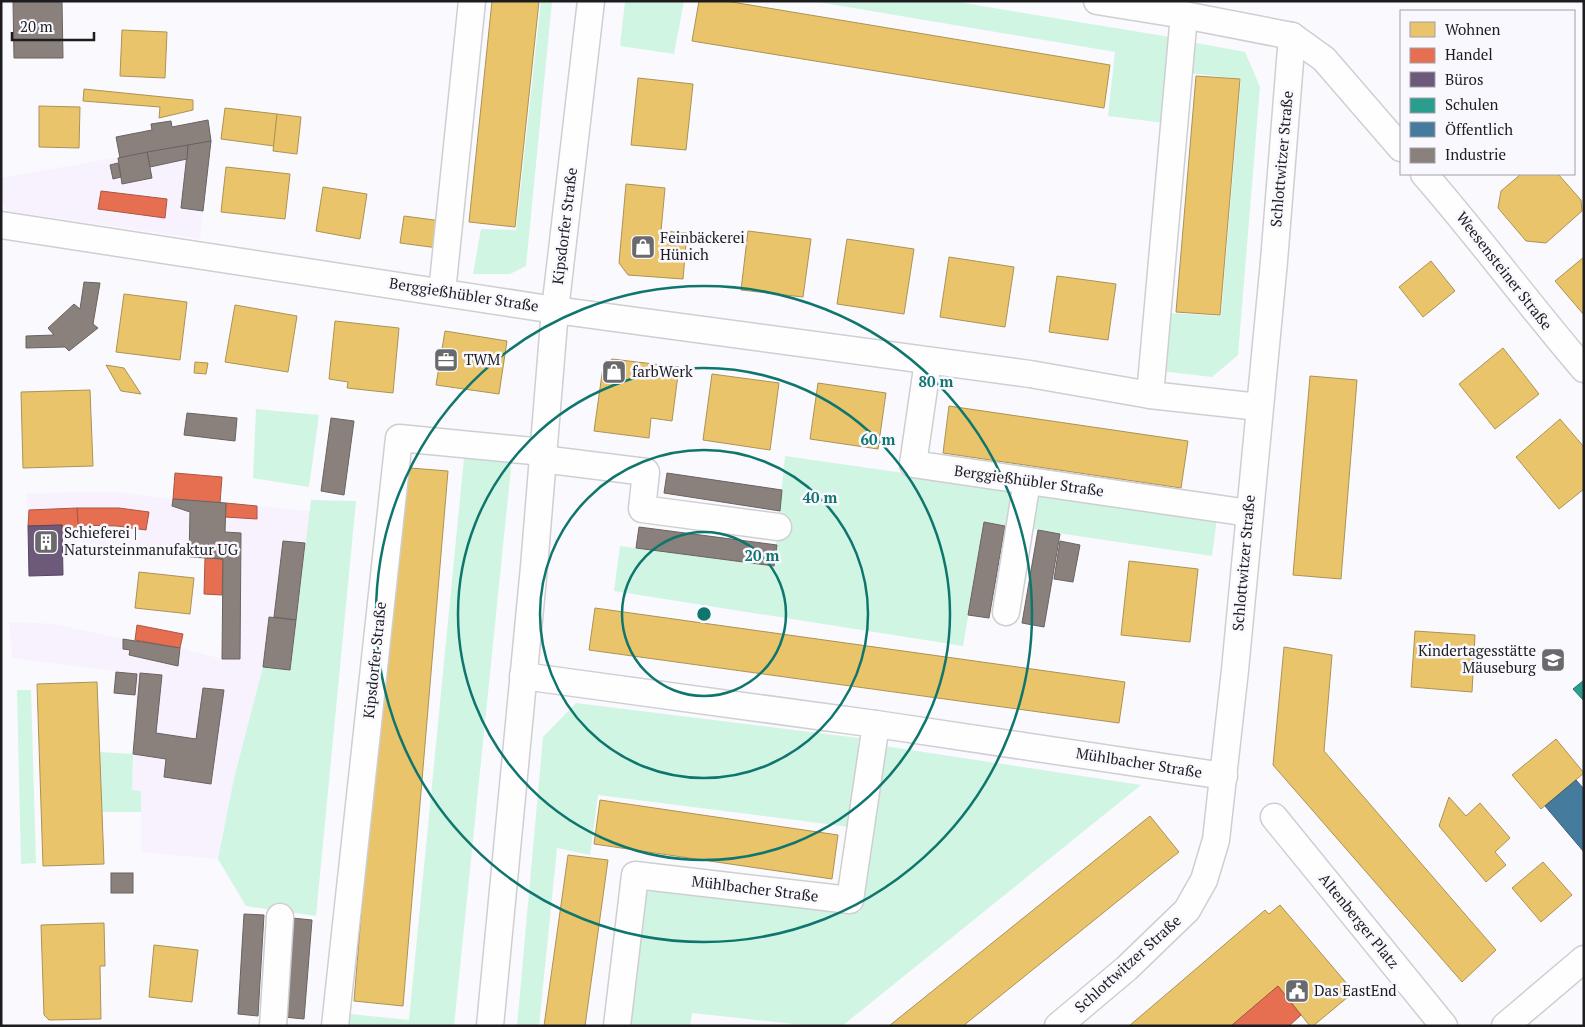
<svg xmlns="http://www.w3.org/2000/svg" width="1585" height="1027" viewBox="0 0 1585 1027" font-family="'PT Serif',serif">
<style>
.commercial{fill:#f8f1fe}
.green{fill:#d0f5e3}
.homes{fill:#e9c46a;stroke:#ac9254}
.shops{fill:#e76f51;stroke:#aa5642}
.offices{fill:#6d597a;stroke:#55475f}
.schools{fill:#2a9d8f;stroke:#26766d}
.public{fill:#457b9d;stroke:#395e77}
.industry{fill:#8a817c;stroke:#696360}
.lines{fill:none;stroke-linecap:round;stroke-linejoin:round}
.minor-casing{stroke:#cfced2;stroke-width:29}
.minor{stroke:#fefeff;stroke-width:26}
.ring{fill:none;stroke:#0f766e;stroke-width:2.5}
.labels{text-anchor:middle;stroke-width:5;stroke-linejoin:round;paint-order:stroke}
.street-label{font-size:15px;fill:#1d1c1f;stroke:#f9f8fe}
.poi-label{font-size:15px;fill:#1d1c1f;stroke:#f9f8fe;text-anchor:start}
.centre{fill:#0f766e;stroke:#f9f8fe;stroke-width:2.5}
.ring-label{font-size:15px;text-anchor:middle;font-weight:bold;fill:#0f766e;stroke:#f9f8fe;stroke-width:5;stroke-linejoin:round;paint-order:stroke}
</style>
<rect width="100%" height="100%" fill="#faf9fd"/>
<g class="commercial">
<polygon points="211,141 200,239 8,211 1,202 1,178"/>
<polygon points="118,492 173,499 310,511 290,670 263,667 234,778 218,859 141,852 141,791 132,790 137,674 12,658 9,622 54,624 123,639 180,648 222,659 223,559 189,557 110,547 72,541 72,533 63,533 62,525 28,526 27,493"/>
</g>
<g class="green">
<polygon points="541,1 552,1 526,266 510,274 473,274 481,229 516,230"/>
<polygon points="625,1 684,1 674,54 620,46"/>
<polygon points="812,1 951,1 1176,38 1165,123 1108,116 1115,52"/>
<polygon points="1191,42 1245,52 1260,87 1238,355 1212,377 1161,371 1168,313 1221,316 1241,79 1189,73"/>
<polygon points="256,409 319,415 309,487 253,478"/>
<polygon points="785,456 1217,518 1212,556 984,522 963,646 614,591 620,546 774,566"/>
<polygon points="464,458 512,458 454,1026 349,1026 350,1014 409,1020"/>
<polygon points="311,500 356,501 316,916 246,906 218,859 234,778 263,667 290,670"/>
<polygon points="17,690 31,690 36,863 21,864"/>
<polygon points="576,703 859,738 850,827 598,795 590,855 557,848 539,1026 517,1026 543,737"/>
<polygon points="884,746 1141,785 842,1026 814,1026 692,1013 690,1026 628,1026 644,893 664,888 860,912"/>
<polygon points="100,752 133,754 132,790 141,791 141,812 101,812"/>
</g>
<g class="homes">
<polygon points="492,1 539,1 515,227 469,222"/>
<polygon points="699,1 726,1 1110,65 1104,108 692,41"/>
<polygon points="122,30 167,32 165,78 120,76"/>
<polygon points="1196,76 1240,79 1220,315 1176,312"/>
<polygon points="638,78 693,84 686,150 631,145"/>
<polygon points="84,89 193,100 193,110 159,118 160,107 83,101"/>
<polygon points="39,106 80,107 79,148 39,147"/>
<polygon points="225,108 277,114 274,146 221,139"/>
<polygon points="277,114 301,117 297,154 273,151"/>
<polygon points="226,167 290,174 285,219 221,212"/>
<polygon points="1521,174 1558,174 1581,200 1582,211 1546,243 1526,241 1498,208 1501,191"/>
<polygon points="626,184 665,188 661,231 687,233 683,279 628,275 619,263"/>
<polygon points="323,187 367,194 360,239 316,231"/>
<polygon points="404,216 442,221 438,248 400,243"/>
<polygon points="748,231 811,239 803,297 741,290"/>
<polygon points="847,239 914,249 904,314 837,304"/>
<polygon points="949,257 1014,267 1005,327 940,317"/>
<polygon points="1584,257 1584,315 1555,281"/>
<polygon points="1431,261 1455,291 1423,317 1399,287"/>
<polygon points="1057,276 1116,284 1108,340 1049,332"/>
<polygon points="124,294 187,302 180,360 116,352"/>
<polygon points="235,305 297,316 288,372 225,362"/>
<polygon points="335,321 399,328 393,393 347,388 348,382 329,379"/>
<polygon points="445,331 507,341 499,394 436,385"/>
<polygon points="1503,348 1539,394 1495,429 1459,384"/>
<polygon points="612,359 679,367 672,421 651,418 649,438 594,431 603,367"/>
<polygon points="195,362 208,363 206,374 194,373"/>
<polygon points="106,365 124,368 141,394 121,391"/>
<polygon points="712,374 779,383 770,450 703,440"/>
<polygon points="1310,376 1357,380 1341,579 1293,575"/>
<polygon points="818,383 886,393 878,449 810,439"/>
<polygon points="90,390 93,466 23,468 21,392"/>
<polygon points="949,406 1188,441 1181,488 943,453"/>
<polygon points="1560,419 1584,447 1584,489 1559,509 1516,457"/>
<polygon points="398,467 448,471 403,1006 354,1001"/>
<polygon points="1129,561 1198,569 1190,642 1121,635"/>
<polygon points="139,572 194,578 190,614 135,608"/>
<polygon points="595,608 1125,682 1119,723 589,650"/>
<polygon points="1415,631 1475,635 1472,692 1411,687"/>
<polygon points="1284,647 1332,655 1324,751 1496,950 1462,982 1273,765"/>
<polygon points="97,682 104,864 43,866 37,684"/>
<polygon points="1556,739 1584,773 1541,809 1512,775"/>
<polygon points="1449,797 1466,816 1480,803 1510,838 1495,852 1506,865 1486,882 1439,826"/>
<polygon points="600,800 838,835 832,879 594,844"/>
<polygon points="1150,816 1179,852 1155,871 963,1026 889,1026"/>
<polygon points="568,855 608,860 585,1026 544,1026"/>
<polygon points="1543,862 1572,895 1541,922 1512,888"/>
<polygon points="1280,905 1354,992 1313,1026 1310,1026 1278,986 1231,1026 1129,1026 1265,910 1269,914"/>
<polygon points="104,923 105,966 100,966 101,1019 49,1020 44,1015 41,925"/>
<polygon points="154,945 198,950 192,1002 149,997"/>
</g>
<g class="shops">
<polygon points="101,191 167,199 165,218 98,209"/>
<polygon points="175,473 222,477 220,503 173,499"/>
<polygon points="226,503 257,506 257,519 225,517"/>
<polygon points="77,508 119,508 149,512 146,530 117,526 78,525"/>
<polygon points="77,508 78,525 73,533 63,533 62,525 28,526 29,510"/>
<polygon points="205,558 223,559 222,595 204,594"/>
<polygon points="137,625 183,634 180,648 135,640"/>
<polygon points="1278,986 1301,1015 1289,1026 1231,1026"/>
</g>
<polygon class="offices" points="62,525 63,575 29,576 28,526"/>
<polygon class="schools" points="1584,680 1584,701 1573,689"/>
<polygon class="public" points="1576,780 1584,789 1584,852 1545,806"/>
<g class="industry">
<polygon points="13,1 62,1 63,58 14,58"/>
<polygon points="208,120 211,141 120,158 116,137 152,130 151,124 171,121 172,127"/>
<polygon points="211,141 203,211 181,208 188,145"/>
<polygon points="188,145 187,159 150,167 147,152"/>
<polygon points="147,152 152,178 122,184 118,158"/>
<polygon points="118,163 121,177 113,179 110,165"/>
<polygon points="84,282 100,283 93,324 98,328 69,351 65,347 26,348 26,336 54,335 48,328 74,304 80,309"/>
<polygon points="187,413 237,418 235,441 184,435"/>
<polygon points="331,418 354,421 344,495 321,491"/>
<polygon points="667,473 782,490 780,511 664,493"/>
<polygon points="173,499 226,503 225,532 241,533 240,659 222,659 223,559 189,557 190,512 172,506"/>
<polygon points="984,522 1005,526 989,618 968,615"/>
<polygon points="639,527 777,545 774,566 636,548"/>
<polygon points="1038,530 1060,534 1044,627 1022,623"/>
<polygon points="283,541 305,543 296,620 274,617"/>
<polygon points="1060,541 1080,545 1073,582 1054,579"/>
<polygon points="269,617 296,620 290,670 263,667"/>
<polygon points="123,639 180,648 178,666 129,655 130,650 123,649"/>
<polygon points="116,672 137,674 135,695 114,693"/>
<polygon points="140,673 162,675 156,733 196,739 203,688 224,690 211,784 164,777 166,759 133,754"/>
<rect x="111" y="873" width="22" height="20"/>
<polygon points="244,914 264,915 258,1016 238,1014"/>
<polygon points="292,918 312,920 304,1019 284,1017"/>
</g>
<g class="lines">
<defs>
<g id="minor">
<polyline points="1097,1 1184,15 1292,36 1324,59 1401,148"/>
<path d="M1424,174c55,63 105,131 160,195"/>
<polyline points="1,225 555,310 1030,374 1150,395 1259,407"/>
<polyline points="442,292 472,1"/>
<polyline points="928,361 913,464 1249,513"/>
<polyline points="1150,395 1184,15"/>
<polyline points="542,459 646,472 642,509 778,527"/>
<polyline points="1006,612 1027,481"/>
<polyline points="523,676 876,724 1224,776"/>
<polyline points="1274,817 1444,1026"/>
<polyline points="273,1026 280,917"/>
<polyline points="335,1026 399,438 543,452"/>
<polyline points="490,1026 534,567 555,310 591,1"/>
<polyline points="617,1026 635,875 850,900 876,724"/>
<polyline points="1058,1026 1127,968 1187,910 1204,880 1216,840 1235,670 1274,261 1292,36"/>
<polyline points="1505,1026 1584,959"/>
</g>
</defs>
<use href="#minor" class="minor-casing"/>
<use href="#minor" class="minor"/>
</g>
<g class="ring">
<circle cx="704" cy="614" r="82"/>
<circle cx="704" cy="614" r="164"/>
<circle cx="704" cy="614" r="246"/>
<circle cx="704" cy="614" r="328"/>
</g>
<defs>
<symbol id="shop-square" viewBox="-11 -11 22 22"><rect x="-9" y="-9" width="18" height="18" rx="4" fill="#6a696d" stroke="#f9f8fe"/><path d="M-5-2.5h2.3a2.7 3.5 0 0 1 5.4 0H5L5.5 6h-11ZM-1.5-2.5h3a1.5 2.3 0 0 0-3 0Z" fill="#fff"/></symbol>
<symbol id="office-square" viewBox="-11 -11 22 22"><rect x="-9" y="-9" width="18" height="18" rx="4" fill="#6a696d" stroke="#f9f8fe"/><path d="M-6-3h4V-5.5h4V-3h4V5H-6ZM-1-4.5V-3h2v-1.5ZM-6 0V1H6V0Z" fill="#fff"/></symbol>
<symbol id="building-square" viewBox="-11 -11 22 22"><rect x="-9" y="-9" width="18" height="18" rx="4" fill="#6a696d" stroke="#f9f8fe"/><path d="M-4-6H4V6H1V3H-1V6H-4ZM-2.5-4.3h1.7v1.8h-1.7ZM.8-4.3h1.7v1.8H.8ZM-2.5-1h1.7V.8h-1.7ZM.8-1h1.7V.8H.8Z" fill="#fff"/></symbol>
<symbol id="school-square" viewBox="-11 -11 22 22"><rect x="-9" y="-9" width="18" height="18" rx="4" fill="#6a696d" stroke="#f9f8fe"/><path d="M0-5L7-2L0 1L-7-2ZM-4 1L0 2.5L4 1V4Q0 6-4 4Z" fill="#fff"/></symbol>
<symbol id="civic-square" viewBox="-11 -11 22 22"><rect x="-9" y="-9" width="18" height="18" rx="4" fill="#6a696d" stroke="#f9f8fe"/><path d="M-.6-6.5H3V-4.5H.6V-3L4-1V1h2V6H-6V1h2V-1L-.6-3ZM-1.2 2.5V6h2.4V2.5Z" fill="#fff"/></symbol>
</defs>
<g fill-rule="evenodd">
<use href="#shop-square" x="629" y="233" width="28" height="28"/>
<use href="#office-square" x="432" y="346" width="28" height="28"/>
<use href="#shop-square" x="600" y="358" width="28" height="28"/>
<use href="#building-square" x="32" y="528" width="28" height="28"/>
<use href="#school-square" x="1539" y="646" width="28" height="28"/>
<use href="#civic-square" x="1283" y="977" width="28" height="28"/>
</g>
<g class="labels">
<g class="street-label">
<text transform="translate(1282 159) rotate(-85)" y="5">Schlottwitzer Straße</text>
<text transform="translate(565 226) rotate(-83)" y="5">Kipsdorfer Straße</text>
<text transform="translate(1504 271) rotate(52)" y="5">Weesensteiner Straße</text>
<text transform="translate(464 295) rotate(9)" y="5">Berggießhübler Straße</text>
<text transform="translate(1029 481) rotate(8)" y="5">Berggießhübler Straße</text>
<text transform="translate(1244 563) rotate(-85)" y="5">Schlottwitzer Straße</text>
<text transform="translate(375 660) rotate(-84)" y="5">Kipsdorfer Straße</text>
<text transform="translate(1139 763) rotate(9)" y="5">Mühlbacher Straße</text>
<text transform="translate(755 889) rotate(7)" y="5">Mühlbacher Straße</text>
<text transform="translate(1359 921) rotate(51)" y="5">Altenberger Platz</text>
<text transform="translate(1128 964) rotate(-42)" y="5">Schlottwitzer Straße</text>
</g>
<g class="poi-label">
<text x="660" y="243">Feinbäckerei<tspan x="660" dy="17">Hünich</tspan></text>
<text x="464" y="365">TWM</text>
<text x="632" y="377">farbWerk</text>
<text x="64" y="538">Schieferei |<tspan x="64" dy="17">Natursteinmanufaktur UG</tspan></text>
<text x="1536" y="656" text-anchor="end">Kindertagesstätte<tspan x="1536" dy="17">Mäuseburg</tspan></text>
<text x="1314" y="996">Das EastEnd</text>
</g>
</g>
<circle cx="704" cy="614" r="8" class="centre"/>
<g class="ring-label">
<text x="936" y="387">80 m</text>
<text x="878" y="445">60 m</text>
<text x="820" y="503">40 m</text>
<text x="762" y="561">20 m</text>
</g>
<rect width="1585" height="1027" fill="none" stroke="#1d1c1f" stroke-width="5"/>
<rect x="1400" y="10" width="175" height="165" fill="#f9f8fe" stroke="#a1a0a5"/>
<rect x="1410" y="22" width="25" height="15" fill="#e9c46a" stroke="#a1a0a5"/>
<text x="1445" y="35" font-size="15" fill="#1d1c1f">Wohnen</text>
<rect x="1410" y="48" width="25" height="15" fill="#e76f51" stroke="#a1a0a5"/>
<text x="1445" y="60" font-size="15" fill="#1d1c1f">Handel</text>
<rect x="1410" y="72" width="25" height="15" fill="#6d597a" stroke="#a1a0a5"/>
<text x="1445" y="85" font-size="15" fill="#1d1c1f">Büros</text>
<rect x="1410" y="98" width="25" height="15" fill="#2a9d8f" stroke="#a1a0a5"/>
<text x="1445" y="110" font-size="15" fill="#1d1c1f">Schulen</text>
<rect x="1410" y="122" width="25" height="15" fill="#457b9d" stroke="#a1a0a5"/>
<text x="1445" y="135" font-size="15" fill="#1d1c1f">Öffentlich</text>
<rect x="1410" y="148" width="25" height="15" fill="#8a817c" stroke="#a1a0a5"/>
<text x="1445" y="160" font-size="15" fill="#1d1c1f">Industrie</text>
<path d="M12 32v8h82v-8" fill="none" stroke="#1d1c1f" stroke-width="2.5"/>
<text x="20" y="32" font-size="15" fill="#1d1c1f" stroke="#f9f8fe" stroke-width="4" paint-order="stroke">20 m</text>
</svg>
